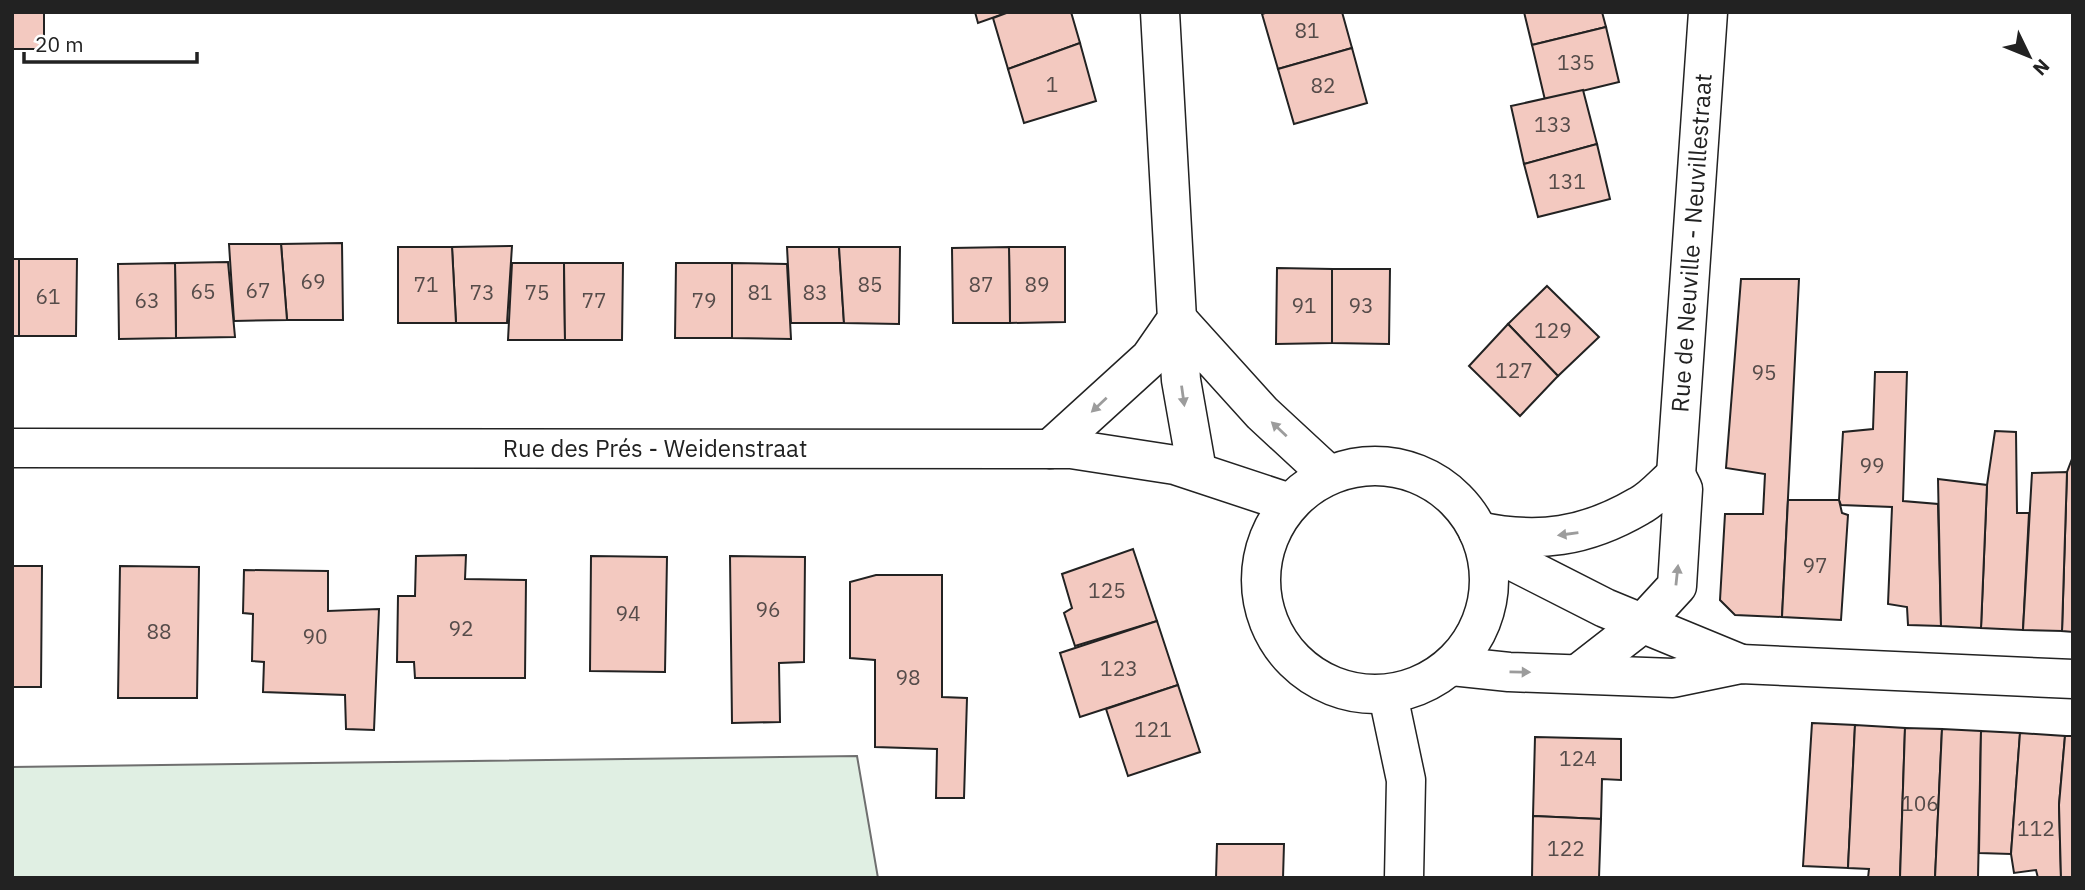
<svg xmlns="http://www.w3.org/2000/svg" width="2085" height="890" viewBox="0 0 2085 890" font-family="'IBM Plex Sans',sans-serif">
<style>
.green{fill:#e0efe3;stroke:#6f6f6f;stroke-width:2}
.building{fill:#f3c9c0;stroke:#222;stroke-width:2}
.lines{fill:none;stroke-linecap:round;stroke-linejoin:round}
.minor-casing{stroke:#222;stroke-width:41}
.minor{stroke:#fff;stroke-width:38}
.oneway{fill:#9c9c9c}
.labels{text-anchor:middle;stroke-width:5;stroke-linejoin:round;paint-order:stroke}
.number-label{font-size:21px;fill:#564c4a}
.street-label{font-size:24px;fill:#222;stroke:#fff}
</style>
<rect width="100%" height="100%" fill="#fff"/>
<polygon class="green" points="857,756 878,878 12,878 12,767"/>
<g class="building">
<rect x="12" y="12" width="32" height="37"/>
<polygon points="975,12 1009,12 978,23"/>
<polygon points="1009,12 1071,12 1080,43 1008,69 993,18"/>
<polygon points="1268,12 1342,12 1352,48 1278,69 1262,14"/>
<polygon points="1524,12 1602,12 1606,27 1532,45"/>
<polygon points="1606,27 1619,82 1545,100 1532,45"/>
<polygon points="1080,43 1096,101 1024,123 1008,69"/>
<polygon points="1352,48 1367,103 1294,124 1278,69"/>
<polygon points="1583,90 1597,144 1524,164 1511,106"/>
<polygon points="1597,144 1610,199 1538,217 1524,164"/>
<polygon points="342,243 343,320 287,320 281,244"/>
<polygon points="229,244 281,244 287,320 234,321"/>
<polygon points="512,246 507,323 456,323 452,247"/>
<polygon points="398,247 452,247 456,323 398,323"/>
<polygon points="787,247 839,247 844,323 791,323"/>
<polygon points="839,247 900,247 899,324 844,323"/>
<polygon points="1009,247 1065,247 1065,322 1010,323"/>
<polygon points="1009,247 1010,323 953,323 952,248"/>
<rect x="12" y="259" width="7" height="77"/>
<polygon points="19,259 77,259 76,336 19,336"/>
<polygon points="228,262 235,337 176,338 175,263"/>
<polygon points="175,263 176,338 119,339 118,264"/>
<polygon points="512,263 564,263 565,340 508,340"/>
<polygon points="564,263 623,263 622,340 565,340"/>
<polygon points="676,263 732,263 732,338 675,338"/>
<polygon points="732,263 787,264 791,339 732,338"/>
<polygon points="1277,268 1332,269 1332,343 1276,344"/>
<polygon points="1332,269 1390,269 1389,344 1332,343"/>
<polygon points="1741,279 1799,279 1782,617 1735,615 1720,600 1725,514 1763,514 1765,474 1726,468"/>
<polygon points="1547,286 1599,337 1558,376 1508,324"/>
<polygon points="1508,324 1558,376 1520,416 1469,366"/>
<polygon points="1875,372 1907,372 1903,501 1938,504 1941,626 1908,625 1907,607 1888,604 1892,507 1841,505 1839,500 1843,432 1873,429"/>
<polygon points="1995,431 2016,432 2017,513 2029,513 2023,630 1981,628 1987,485"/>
<polygon points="2072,459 2073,459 2073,632 2062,631 2067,472"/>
<polygon points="2067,472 2062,631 2023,630 2032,473"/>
<polygon points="1938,479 1987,485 1981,628 1941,626"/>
<polygon points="1788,500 1839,500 1842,513 1848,515 1841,620 1782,617"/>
<polygon points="1133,549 1157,621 1075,646 1064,613 1072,608 1062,574"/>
<polygon points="466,555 465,579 526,580 525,678 415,678 414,662 397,662 398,596 415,596 416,556"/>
<polygon points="591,556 667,557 665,672 590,671"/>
<polygon points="730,556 805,557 804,662 779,663 780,722 732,723"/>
<polygon points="12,566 42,566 41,687 12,687"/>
<polygon points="120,566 199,567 197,698 118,698"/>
<polygon points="244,570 328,571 328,611 379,609 374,730 346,729 345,695 263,692 264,662 252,661 253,614 243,613"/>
<polygon points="876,575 942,575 942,697 967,698 964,798 936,798 937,749 875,747 875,660 850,658 850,582"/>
<polygon points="1157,621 1178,685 1080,717 1060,653"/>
<polygon points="1178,685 1200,752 1128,776 1106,709"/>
<polygon points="1812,723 1855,725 1848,868 1803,866"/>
<polygon points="1855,725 1905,728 1900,878 1868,878 1869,869 1848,868"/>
<polygon points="1905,728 1942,729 1935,878 1900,878"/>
<polygon points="1942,729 1981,731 1978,878 1935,878"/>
<polygon points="1981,731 2020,733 2011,854 1979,853"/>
<polygon points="2020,733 2065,736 2059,805 2061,878 2038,878 2036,870 2014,873 2011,854"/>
<polygon points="2065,736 2073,736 2073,878 2061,878 2059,805"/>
<polygon points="1535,737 1621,739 1621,780 1602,779 1601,819 1533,816"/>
<polygon points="1533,816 1601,819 1599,878 1532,878"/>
<polygon points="1217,844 1284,844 1283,878 1216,878"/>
</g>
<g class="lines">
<defs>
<g id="minor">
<polyline points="12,448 1071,449 1175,465 1290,503"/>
<polyline points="1050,449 1150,358 1177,319 1160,12"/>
<circle cx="1375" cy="580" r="114"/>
<polyline points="1197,471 1181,380 1177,319 1262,413 1329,475"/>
<polyline points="1676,475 1708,12"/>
<path d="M1478,531c60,13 108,6 161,-25 14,-7 25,-21 37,-31l7,14 -6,97 -35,38 -63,49"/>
<polyline points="1485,547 1605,608 1741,664"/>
<polyline points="1452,666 1509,672 1673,678 1741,664 2073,679"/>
<polyline points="1388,695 1406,780 1404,878"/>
</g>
</defs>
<use href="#minor" class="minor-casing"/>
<use href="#minor" class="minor"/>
</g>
<defs><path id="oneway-solid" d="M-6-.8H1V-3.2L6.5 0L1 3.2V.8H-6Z" transform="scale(1.75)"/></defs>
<g class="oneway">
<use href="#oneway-solid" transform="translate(1183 396) rotate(82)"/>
<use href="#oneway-solid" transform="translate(1099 405) rotate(137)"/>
<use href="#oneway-solid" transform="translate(1279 429) rotate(-137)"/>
<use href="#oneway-solid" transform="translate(1568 534) rotate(172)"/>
<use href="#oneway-solid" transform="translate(1677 575) rotate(-84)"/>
<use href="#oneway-solid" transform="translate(1520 672) rotate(1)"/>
</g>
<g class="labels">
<g class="number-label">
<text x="1307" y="38">81</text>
<text x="1576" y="70">135</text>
<text x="1052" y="92">1</text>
<text x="1323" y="93">82</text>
<text x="1553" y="132">133</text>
<text x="1567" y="189">131</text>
<text x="313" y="289">69</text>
<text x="426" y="292">71</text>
<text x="870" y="292">85</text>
<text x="981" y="292">87</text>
<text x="1037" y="292">89</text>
<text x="258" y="298">67</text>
<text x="203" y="299">65</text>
<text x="482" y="300">73</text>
<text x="537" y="300">75</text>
<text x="760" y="300">81</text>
<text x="815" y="300">83</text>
<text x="48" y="304">61</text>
<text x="147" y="308">63</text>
<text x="594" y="308">77</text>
<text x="704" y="308">79</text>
<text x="1304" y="313">91</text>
<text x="1361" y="313">93</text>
<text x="1553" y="338">129</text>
<text x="1514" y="378">127</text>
<text x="1764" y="380">95</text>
<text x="1872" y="473">99</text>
<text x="1815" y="573">97</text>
<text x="1107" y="598">125</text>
<text x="768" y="617">96</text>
<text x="628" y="621">94</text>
<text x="461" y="636">92</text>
<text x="159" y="639">88</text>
<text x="315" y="644">90</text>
<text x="1119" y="676">123</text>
<text x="908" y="685">98</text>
<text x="1153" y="737">121</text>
<text x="1578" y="766">124</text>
<text x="1920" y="811">106</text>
<text x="2036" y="836">112</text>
<text x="1566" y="856">122</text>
</g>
<g class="street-label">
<text transform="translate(1692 243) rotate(-86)" y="8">Rue de Neuville - Neuvillestraat</text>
<text x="655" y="457">Rue des Prés - Weidenstraat</text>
</g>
</g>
<rect width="2085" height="890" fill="none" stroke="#222222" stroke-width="28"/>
<g transform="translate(2029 56) rotate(133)" stroke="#ffffff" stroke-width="5" paint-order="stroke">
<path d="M0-5L12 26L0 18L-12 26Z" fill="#222222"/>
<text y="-10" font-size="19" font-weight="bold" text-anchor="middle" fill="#222222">N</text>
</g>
<path d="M24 52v10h173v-10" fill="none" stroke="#222222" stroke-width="3.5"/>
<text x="35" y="52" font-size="21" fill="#222222" stroke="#ffffff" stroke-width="5" paint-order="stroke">20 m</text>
</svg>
